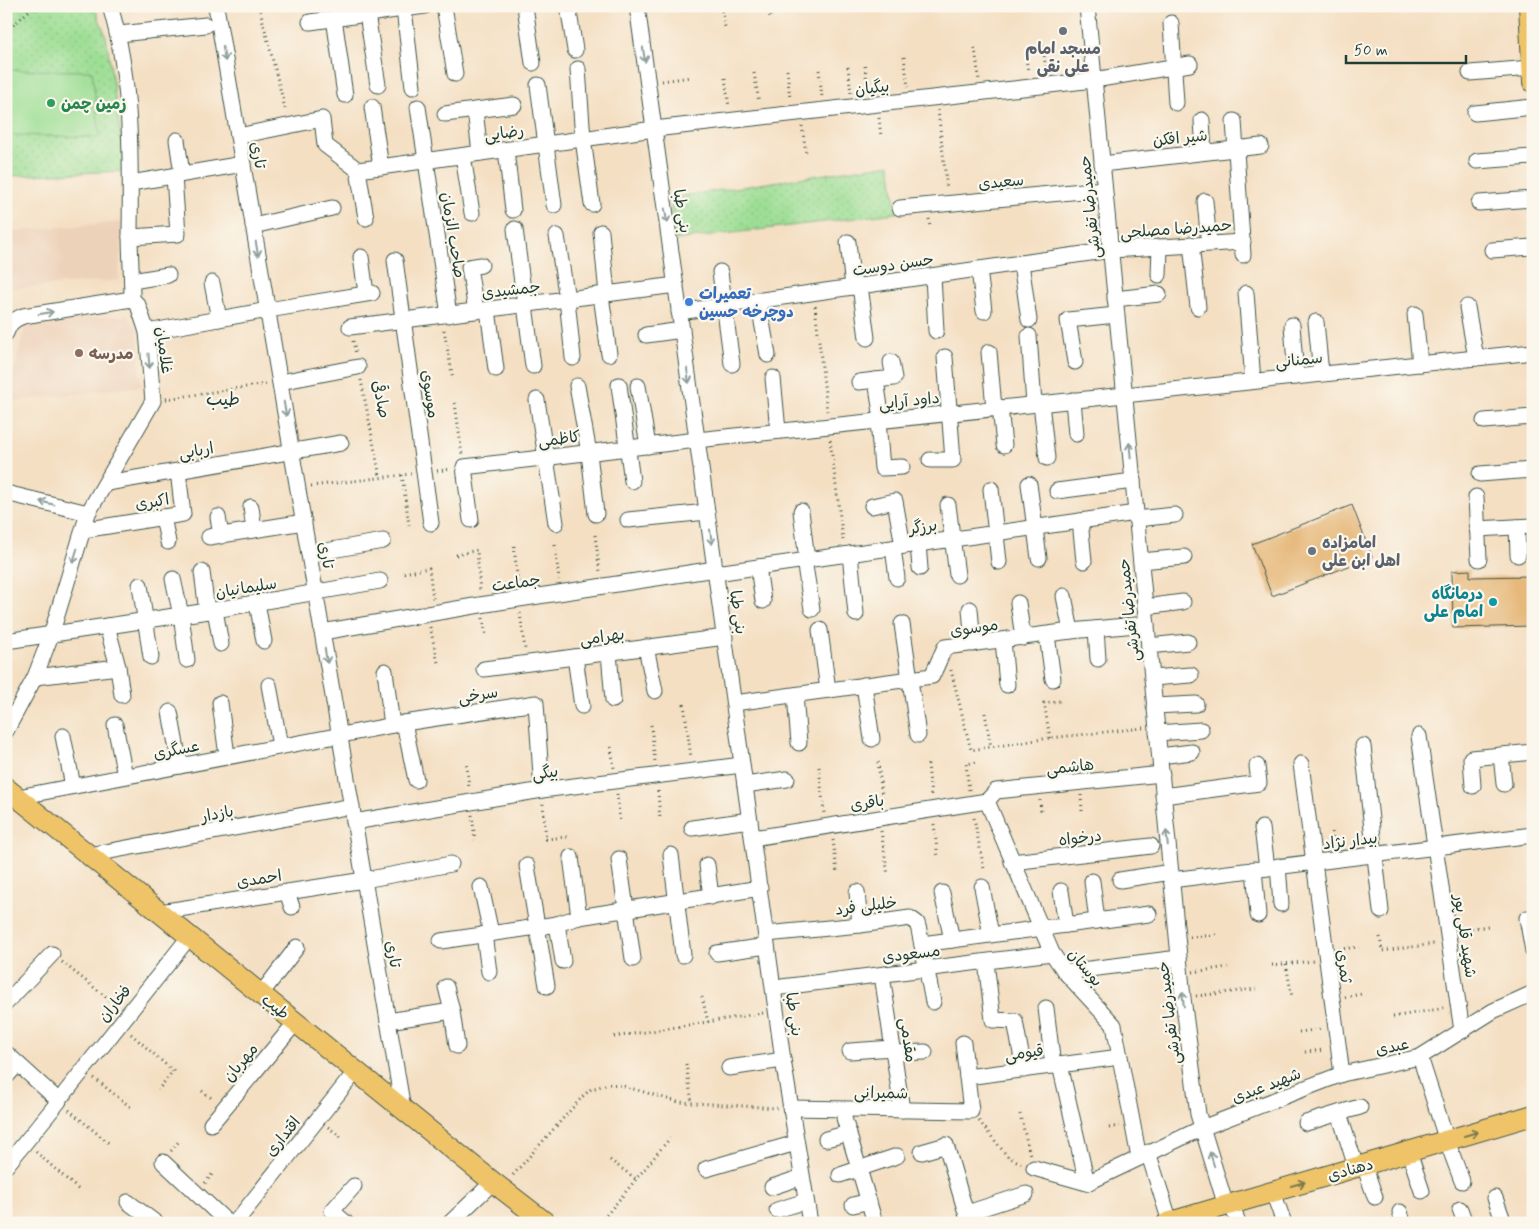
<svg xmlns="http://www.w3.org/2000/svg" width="1539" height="1229" viewBox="0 0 1539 1229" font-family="Mynerve,'Playpen Sans Arabic',sans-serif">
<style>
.built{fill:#edd2ba}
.grass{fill:url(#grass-dots);stroke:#5e8e64}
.pitch{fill:#9dde94;stroke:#5e8e64}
.building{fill:#e6b87a}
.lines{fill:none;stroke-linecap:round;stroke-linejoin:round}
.minor-casing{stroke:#3f5549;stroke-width:17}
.major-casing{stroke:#3f5549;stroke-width:22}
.path{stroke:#3f5549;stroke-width:3;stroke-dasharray:1 4;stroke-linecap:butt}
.minor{stroke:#fff;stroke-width:15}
.major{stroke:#efc469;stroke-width:20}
.oneway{stroke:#8f9e9a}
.oneway2{stroke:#7d7a4c}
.worship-dot{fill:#6b7280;stroke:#fbf7ec;stroke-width:2}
.leisure-dot{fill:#2e9e5b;stroke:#fbf7ec;stroke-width:2}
.shop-dot{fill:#3f7fe0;stroke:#fbf7ec;stroke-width:2}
.education-dot{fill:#8d6e63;stroke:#fbf7ec;stroke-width:2}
.culture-dot{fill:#0f9aa8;stroke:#fbf7ec;stroke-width:2}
.labels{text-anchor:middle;stroke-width:4.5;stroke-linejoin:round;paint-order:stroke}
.worship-label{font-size:16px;font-weight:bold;fill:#5b616d;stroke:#fbf7ec}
.street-label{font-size:16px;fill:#1f3d34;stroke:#fbf7ec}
.leisure-label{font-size:16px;font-weight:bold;fill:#27864d;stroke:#fbf7ec;text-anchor:start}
.shop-label{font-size:16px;font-weight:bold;fill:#366cbe;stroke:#fbf7ec;text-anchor:start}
.education-label{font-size:16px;font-weight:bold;fill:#785e54;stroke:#fbf7ec;text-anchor:start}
.culture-label{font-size:16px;font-weight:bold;fill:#0d838f;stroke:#fbf7ec;text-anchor:end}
.neighbourhood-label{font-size:18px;fill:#1f3d34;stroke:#fbf7ec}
</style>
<defs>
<pattern id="grass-dots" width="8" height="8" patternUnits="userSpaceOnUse" patternTransform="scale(1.25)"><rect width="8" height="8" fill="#9dde94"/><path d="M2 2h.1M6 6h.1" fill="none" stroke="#87bf80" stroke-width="1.8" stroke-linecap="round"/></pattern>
</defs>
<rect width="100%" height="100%" fill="#fbf7ec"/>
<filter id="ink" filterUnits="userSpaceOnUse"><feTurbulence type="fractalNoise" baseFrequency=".02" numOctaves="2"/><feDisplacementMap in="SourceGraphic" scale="10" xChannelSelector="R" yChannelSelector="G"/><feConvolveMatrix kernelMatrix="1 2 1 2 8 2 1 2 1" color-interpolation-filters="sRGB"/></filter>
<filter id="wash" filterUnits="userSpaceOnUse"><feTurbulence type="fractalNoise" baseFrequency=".0096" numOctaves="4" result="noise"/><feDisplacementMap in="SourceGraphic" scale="20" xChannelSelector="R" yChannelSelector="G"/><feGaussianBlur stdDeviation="1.12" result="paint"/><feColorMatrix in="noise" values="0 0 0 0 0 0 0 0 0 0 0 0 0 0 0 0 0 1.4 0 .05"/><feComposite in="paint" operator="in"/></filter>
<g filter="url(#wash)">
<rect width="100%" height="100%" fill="#f4dfc3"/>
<g class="built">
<polygon points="122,222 119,280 6,289 6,232"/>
<polygon points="127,315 139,330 140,376 143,386 6,402 26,323"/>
</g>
<g class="grass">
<polygon points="6,6 94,6 106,36 126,171 6,176"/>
<polygon points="890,164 897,213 675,240 670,198"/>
</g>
<polygon class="pitch" points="6,70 92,71 100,137 6,135"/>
<g id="blocks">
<g class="building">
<polygon points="1352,505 1372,557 1272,596 1252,544"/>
<polygon points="1470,570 1470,577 1533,576 1533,626 1453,628 1452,571"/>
</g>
</g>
</g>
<g filter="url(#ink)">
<use href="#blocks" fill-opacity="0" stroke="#3f5549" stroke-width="1"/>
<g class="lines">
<defs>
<g id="minor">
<polyline points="216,6 403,1109"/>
<polyline points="444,6 455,74"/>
<polyline points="525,6 533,63"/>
<polyline points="568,6 575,50"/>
<polyline points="637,6 783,1060 810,1223"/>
<polyline points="1087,6 1183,998 1198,1114 1226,1206"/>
<polyline points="404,9 413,87"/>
<polyline points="367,14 378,85"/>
<polyline points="334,18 345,95"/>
<polyline points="310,22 425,6"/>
<polyline points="1171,23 1176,103"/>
<polyline points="119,34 206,25"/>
<polyline points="578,69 583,139 592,204"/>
<polyline points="1470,73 1531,68"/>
<polyline points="538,85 554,205"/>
<polyline points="372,107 381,167"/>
<polyline points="418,107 449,315"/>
<polyline points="475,110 480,153"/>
<polyline points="1475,113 1533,107"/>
<polyline points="445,114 514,105"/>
<polyline points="1202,120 1204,152"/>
<polyline points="1234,121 1243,255"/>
<polyline points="238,136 322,119 325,145 358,170"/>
<polyline points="177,140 182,174"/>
<polyline points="506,150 513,210"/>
<polyline points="463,156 472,213"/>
<polyline points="1477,161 1533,157"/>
<polyline points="1102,164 1261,146"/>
<polyline points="358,170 654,129 1094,80 1190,64"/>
<polyline points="358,170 366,218"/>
<polyline points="131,183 243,164"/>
<polyline points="1205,201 1209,243"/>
<polyline points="1479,203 1533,199"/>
<polyline points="900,208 1104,189"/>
<polyline points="253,226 332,208"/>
<polyline points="515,229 533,366"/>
<polyline points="601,232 607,294"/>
<polyline points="557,236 567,299 573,358"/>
<polyline points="130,237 178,234 174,176"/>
<polyline points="848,242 853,287"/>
<polyline points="1191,244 1198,307"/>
<polyline points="1492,250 1533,247"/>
<polyline points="361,257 366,293"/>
<polyline points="395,260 431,523"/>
<polyline points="1021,263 1029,320"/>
<polyline points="979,269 984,311"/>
<polyline points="720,272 732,364"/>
<polyline points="1159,275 1160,247"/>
<polyline points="933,276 936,331"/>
<polyline points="132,281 168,275"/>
<polyline points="212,283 219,319"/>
<polyline points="860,286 867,338"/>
<polyline points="1246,293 1253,381"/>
<polyline points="601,295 609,354"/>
<polyline points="1115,299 1159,294"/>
<polyline points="758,300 768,355"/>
<polyline points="1467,307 1476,358"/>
<polyline points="488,310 496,369"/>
<polyline points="476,311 469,267 481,265"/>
<polyline points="679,312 1111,250 1243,242"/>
<polyline points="1415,314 1420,364"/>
<polyline points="1316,322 1321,374"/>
<polyline points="1292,325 1296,377"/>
<polyline points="350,327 676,285"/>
<polyline points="147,332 268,310 372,293"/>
<path d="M6,333c4,-10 7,-13 17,-17l109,-17"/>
<polyline points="646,335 682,330"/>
<polyline points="1029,336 1034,404"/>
<polyline points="989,352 994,408"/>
<polyline points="1075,362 1068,320 1116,315"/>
<polyline points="773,378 778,431"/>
<polyline points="876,380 894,378 891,362"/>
<polyline points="280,382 358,367"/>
<polyline points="859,382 876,380 882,420"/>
<polyline points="619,385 632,481"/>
<polyline points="577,386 589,453 596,514"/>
<polyline points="638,386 648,446"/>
<polyline points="537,400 556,523"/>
<polyline points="1073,400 1076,434"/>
<polyline points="1041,403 1047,458"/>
<polyline points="1000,407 1004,445"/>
<polyline points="878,421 882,468 902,467"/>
<polyline points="1484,421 1533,417"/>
<polyline points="930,460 953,460 945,357"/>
<polyline points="1480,474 1533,470"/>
<polyline points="107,483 341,443"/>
<polyline points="1029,484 1039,558"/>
<polyline points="991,489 999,562"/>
<polyline points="1057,491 1133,481"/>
<polyline points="6,493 88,513"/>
<polyline points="1476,497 1479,559"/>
<polyline points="948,505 957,575"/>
<polyline points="872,506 895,501 903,546"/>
<polyline points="251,507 254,530"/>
<polyline points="801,511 807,560"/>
<polyline points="163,517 168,542"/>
<polyline points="218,517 221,536"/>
<polyline points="1136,519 1175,515"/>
<polyline points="471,520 464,467 697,440 1533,352"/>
<polyline points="628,520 707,512"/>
<polyline points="1080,521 1084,561"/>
<polyline points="1517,527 1518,555"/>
<polyline points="1477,529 1533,526"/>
<polyline points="83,530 183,514 178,471"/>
<polyline points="209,537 304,522"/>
<polyline points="918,544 920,568"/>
<polyline points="893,548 897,578"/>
<polyline points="309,554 383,541"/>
<polyline points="850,554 856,614"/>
<polyline points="804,560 812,609"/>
<polyline points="1141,561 1184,557"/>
<polyline points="758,567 763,601"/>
<polyline points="202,572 207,611"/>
<polyline points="716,573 1136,513"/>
<polyline points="173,579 181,615 187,660"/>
<polyline points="140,585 151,657"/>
<polyline points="1064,596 1071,631"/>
<polyline points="257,603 264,641"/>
<polyline points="1018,603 1023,638"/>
<polyline points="1145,607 1183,602"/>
<polyline points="970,609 973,644"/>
<polyline points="215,610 221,644"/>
<polyline points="902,624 918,735"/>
<polyline points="107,626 118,667 122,695"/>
<polyline points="1096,629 1098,659"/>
<polyline points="820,630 828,690"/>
<polyline points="322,632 480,605 715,569"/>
<polyline points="1047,635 1053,679"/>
<polyline points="1003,640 1007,685"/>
<polyline points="6,641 215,610 380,581"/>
<polyline points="1149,646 1188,642"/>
<polyline points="646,647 655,691"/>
<polyline points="609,653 613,700"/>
<polyline points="575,657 582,706"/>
<polyline points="484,669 725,637"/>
<polyline points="385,671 392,725"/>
<polyline points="35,677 118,667"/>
<polyline points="1152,678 1191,675"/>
<polyline points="269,685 280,746"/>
<polyline points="864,685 872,739"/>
<polyline points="795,695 799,743"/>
<polyline points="220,703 227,756"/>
<polyline points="734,703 932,676 945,647 1071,631 1147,624"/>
<polyline points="1154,706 1196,704"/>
<polyline points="170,712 180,766"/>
<polyline points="404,723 416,780"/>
<polyline points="115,725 125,776"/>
<path d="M6,731l29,-54 16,-42 37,-122 65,-112 -6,-69 -9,-27 -6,-6c0,-22 -2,-44 -2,-65 1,-76 2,-155 -20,-228"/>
<polyline points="1157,733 1201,730"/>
<polyline points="63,736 73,786"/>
<polyline points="1419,736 1462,1031"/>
<polyline points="1363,746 1381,911"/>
<polyline points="1501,755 1504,784"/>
<polyline points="1160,756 1192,752"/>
<polyline points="1301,764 1342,1074"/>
<polyline points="745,785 787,779"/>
<polyline points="1473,786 1471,758 1533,752"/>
<polyline points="1163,796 1259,783 1257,766"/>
<polyline points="18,797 404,723 536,703 542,790"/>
<polyline points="987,801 1052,953 1065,972 1114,1025 1139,1158"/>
<polyline points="987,801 996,791 1162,774"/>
<polyline points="354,822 542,790 742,765"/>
<polyline points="692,828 750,820"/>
<polyline points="1262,828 1267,868"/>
<polyline points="753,838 987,801"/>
<polyline points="89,855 352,806"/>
<polyline points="671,855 683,955"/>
<polyline points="571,857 579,917"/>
<polyline points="619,859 633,959"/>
<polyline points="1012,862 1151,846"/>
<polyline points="707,865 711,897"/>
<polyline points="527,866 547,986"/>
<polyline points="1278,866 1281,904"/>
<polyline points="1254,869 1258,915"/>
<polyline points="1120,880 1171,872"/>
<polyline points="1171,880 1533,835"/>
<polyline points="1092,881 1097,921"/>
<polyline points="481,887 491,933"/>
<polyline points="982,887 991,935"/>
<polyline points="1061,891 1066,925"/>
<polyline points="287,892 292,907"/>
<polyline points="857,892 860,925"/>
<polyline points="942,893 952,940"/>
<polyline points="160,912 364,880 451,864"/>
<polyline points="1527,918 1533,951"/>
<polyline points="557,924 563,961"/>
<polyline points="484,934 489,972"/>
<polyline points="766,934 860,925 910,918 917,923 919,930 933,1002"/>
<polyline points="441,941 557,924 579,917 760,888"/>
<polyline points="922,944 1149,914"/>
<polyline points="717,953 767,946"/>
<polyline points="986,962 993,1020 1015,1021 1024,1070"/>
<polyline points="1065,972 1179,958"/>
<polyline points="882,975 902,1110"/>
<polyline points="446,987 452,1011 457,1046"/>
<polyline points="774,988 1052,953"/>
<polyline points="261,994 297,947"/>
<polyline points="6,1003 52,954"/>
<polyline points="1046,1008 1053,1066"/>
<polyline points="388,1021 452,1011"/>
<polyline points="963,1043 967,1077"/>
<polyline points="850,1051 893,1048"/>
<polyline points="6,1053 59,1101 6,1166"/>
<polyline points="893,1053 925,1052"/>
<polyline points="1420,1057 1447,1141 1462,1181"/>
<polyline points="1060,1065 1087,1183"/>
<polyline points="729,1068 783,1060"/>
<polyline points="6,1077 18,1064"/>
<polyline points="65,1093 190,936"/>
<polyline points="790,1108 971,1111 967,1077 1120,1057"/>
<polyline points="844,1118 875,1223"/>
<polyline points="1306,1123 1339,1113"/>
<polyline points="211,1124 296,1022"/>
<polyline points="826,1139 849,1133"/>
<polyline points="922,1152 946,1145 969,1223"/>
<polyline points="1148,1152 1170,1222"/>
<polyline points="1409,1152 1422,1191"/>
<polyline points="163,1162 228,1223"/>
<polyline points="1364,1165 1375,1197"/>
<polyline points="1356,1167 1339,1113 1360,1107"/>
<polyline points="1034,1168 1087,1183 1202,1128 1342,1074 1420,1057 1493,1011 1533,993"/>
<polyline points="706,1169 796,1143"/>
<polyline points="840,1175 897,1156"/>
<polyline points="772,1187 802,1177"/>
<polyline points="1273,1192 1284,1223"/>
<polyline points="1495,1198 1504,1223"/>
<polyline points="128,1202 156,1223"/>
<polyline points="1232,1204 1238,1223"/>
<polyline points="853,1205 869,1201"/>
<polyline points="1460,1209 1465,1223"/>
<polyline points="777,1210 806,1201"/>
<polyline points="1400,1212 1403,1223"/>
<polyline points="967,1213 1026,1194"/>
<polyline points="235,1223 356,1071"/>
<polyline points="346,1223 332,1211 354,1186"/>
<polyline points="450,1223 493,1182"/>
</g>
<g id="major">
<polyline points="1529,6 1533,82"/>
<polyline points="6,788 493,1182 546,1223"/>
<polyline points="1167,1223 1533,1115"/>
</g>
</defs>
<use href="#minor" class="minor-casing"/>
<use href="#major" class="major-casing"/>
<g class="path">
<polyline points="259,6 286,112"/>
<polyline points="721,6 725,27"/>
<polyline points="769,6 770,17"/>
<polyline points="813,6 814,12"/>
<polyline points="846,6 846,7"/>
<polyline points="6,32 34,6"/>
<polyline points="1043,46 1046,71"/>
<polyline points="975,48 979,80"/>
<polyline points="904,57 908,87"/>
<polyline points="1026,58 1028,72"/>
<polyline points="865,66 868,92"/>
<polyline points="848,67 851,93"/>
<polyline points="787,70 790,99"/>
<polyline points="819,70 822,97"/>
<polyline points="754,73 759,102"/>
<polyline points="725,78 729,107"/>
<polyline points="662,81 691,77"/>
<polyline points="938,110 947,189"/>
<polyline points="879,118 881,137"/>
<polyline points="802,126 806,153"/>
<polyline points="929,219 930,228"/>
<polyline points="815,306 827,411"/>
<polyline points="444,330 453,379"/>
<polyline points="353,341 356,354"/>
<polyline points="361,380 380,477"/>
<polyline points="166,399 266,384"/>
<polyline points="455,403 462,454"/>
<polyline points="830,440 843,540"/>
<polyline points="437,471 451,469"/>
<polyline points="402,475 409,525"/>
<polyline points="311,486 411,474"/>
<polyline points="595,535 600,572"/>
<polyline points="555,545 559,580"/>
<polyline points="514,546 518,585"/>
<polyline points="456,555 477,550 480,592"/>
<polyline points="404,573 429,568 433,599"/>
<polyline points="520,613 525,649"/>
<polyline points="483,618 486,635"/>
<polyline points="430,627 438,663"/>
<polyline points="951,670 971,750 1050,738 1143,728"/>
<polyline points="684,704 691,758"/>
<polyline points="985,713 991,747"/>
<polyline points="651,725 655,762"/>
<polyline points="1050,738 1044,703 1060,701"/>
<polyline points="611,747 614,768"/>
<polyline points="878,762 883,804"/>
<polyline points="928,764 931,796"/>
<polyline points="467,765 469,789"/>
<polyline points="819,767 824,813"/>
<polyline points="969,790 966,764 977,762"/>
<polyline points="658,791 660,820"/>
<polyline points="617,794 620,823"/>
<polyline points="1081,795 1082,811"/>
<polyline points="1040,800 1041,812"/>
<polyline points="543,804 546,839 567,837"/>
<polyline points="472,815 475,840"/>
<polyline points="974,818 984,869"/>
<polyline points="934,824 938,858"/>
<polyline points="881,831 888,875"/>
<polyline points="1332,832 1333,846"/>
<polyline points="833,840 837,872"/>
<polyline points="1462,930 1488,926"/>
<polyline points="1190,937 1217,935"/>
<polyline points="1380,937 1382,951 1434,944"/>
<polyline points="1339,949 1359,947"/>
<polyline points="62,962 116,1005"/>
<polyline points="1286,964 1292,997"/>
<polyline points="1272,965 1314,961"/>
<polyline points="1193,972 1228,967"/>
<polyline points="1196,996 1256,989"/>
<polyline points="702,997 708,1022"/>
<polyline points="1345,997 1362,994"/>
<polyline points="1393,1017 1444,1008"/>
<polyline points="1299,1032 1323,1029"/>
<polyline points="131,1034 173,1071 158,1090"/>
<polyline points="614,1037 763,1013"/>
<polyline points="1305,1052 1324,1050"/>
<polyline points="686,1064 692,1103"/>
<polyline points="94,1078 133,1109"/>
<polyline points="202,1091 214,1100"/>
<polyline points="69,1110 111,1145"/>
<polyline points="1020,1114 1030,1155"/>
<polyline points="979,1121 1008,1157 1021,1163"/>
<polyline points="328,1127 341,1137"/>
<polyline points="1109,1128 1119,1126"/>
<polyline points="171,1151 180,1140"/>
<polyline points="36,1152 79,1190"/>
<polyline points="610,1160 636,1179"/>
<polyline points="513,1175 583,1096 591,1089 609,1084 620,1085 678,1102 777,1108"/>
<polyline points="205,1183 213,1173"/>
<polyline points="600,1223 670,1138"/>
</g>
<use href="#minor" class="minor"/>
<use href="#major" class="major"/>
</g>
<defs><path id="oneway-shaft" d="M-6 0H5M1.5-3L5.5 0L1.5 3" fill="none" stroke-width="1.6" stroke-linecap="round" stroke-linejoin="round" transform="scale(1.25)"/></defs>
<g class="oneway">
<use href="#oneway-shaft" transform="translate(224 54) rotate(80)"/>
<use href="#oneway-shaft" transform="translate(644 55) rotate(82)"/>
<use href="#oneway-shaft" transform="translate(666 216) rotate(81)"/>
<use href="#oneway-shaft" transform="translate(257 249) rotate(80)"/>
<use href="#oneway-shaft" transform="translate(46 313) rotate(-9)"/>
<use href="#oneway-shaft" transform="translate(149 361) rotate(85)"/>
<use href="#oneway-shaft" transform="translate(688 376) rotate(82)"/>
<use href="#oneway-shaft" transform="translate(285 409) rotate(80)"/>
<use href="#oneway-shaft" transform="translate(1130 450) rotate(-95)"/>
<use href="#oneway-shaft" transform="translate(47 503) rotate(-166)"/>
<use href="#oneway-shaft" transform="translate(711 537) rotate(82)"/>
<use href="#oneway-shaft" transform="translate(75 556) rotate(107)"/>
<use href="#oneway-shaft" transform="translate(326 656) rotate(80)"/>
<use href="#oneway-shaft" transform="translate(1167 838) rotate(-96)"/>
<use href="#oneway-shaft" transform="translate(1183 999) rotate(-97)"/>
<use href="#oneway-shaft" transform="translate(1212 1159) rotate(-107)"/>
</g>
<g class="oneway2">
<use href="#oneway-shaft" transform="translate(1471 1134) rotate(-16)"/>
<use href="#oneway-shaft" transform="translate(1298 1184) rotate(-16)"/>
</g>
</g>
<g class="worship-dot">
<circle cx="1063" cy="31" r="5"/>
<circle cx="1312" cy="551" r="5"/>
</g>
<circle class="leisure-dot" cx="51" cy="103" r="5"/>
<circle class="shop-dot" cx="689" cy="302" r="5"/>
<circle class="education-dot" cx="79" cy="353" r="5"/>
<circle class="culture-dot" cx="1493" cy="602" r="5"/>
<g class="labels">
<g class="worship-label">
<text x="1063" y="54">مسجد امام<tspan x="1063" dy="18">علی نقی</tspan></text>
<text x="1322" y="548" text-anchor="start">امامزاده<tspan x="1322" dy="18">اهل ابن علی</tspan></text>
</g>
<g class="street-label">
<text transform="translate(872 87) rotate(-7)" y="6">بیگیان</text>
<text transform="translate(504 132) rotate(-8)" y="6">رضایی</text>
<text transform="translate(1180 137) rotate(-6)" y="6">شیر افکن</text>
<text transform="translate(259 155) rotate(80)" y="6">تاری</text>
<text transform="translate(1001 181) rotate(-5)" y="6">سعیدی</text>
<text transform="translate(1089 207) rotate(-96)" y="6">حمیدرضا تفرشی</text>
<text transform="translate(683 211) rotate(81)" y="6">بنی طبا</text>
<text transform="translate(1176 228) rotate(-4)" y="6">حمیدرضا مصلحی</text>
<text transform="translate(454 235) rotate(81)" y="6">صاحب الزمان</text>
<text transform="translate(893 264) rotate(-8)" y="6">حسن دوست</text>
<text transform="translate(511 289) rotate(-7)" y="6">جمشیدی</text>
<text transform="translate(165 350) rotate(83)" y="6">غلامیان</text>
<text transform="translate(1299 359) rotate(-6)" y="6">سمنانی</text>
<text transform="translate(431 394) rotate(82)" y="6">موسوی</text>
<text transform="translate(382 399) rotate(79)" y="6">صادقی</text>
<text transform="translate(909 400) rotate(-6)" y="6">داود آرایی</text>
<text transform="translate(559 438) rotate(-7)" y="6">کاظمی</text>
<text transform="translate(196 450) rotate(-10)" y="6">اربابی</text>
<text transform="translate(152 501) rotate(-9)" y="6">اکبری</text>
<text transform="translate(923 526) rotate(-8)" y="6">برزگر</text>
<text transform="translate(327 555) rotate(80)" y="6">تاری</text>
<text transform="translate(516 582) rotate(-8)" y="6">جماعت</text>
<text transform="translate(246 587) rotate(-9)" y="6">سلیمانیان</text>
<text transform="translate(1128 610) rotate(-96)" y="6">حمیدرضا تفرشی</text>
<text transform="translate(739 612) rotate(82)" y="6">بنی طبا</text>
<text transform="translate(974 627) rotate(-8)" y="6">موسوی</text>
<text transform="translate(602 636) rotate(-8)" y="6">بهرامی</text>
<text transform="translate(478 694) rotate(-9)" y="6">سرخی</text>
<text transform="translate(176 749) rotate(-11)" y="6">عسگری</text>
<text transform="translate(1070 766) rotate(-6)" y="6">هاشمی</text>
<text transform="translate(545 772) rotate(-8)" y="6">بیگی</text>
<text transform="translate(867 802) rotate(-9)" y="6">باقری</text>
<text transform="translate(217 813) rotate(-11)" y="6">بازدار</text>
<text transform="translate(1080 837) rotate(-7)" y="6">درخواه</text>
<text transform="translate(1350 840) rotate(-7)" y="6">بیدار نژاد</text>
<text transform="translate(259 878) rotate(-9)" y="6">احمدی</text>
<text transform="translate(866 905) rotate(-7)" y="6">خلیلی فرد</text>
<text transform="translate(1466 936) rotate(82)" y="6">شهید قلی پور</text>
<text transform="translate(911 953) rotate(-7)" y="6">مسعودی</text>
<text transform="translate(394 954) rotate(80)" y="6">تاری</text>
<text transform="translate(1345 966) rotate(83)" y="6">ثمری</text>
<text transform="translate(1086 967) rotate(50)" y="6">بوستان</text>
<text transform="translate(114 1003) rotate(-51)" y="6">فخاران</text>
<text transform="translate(276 1006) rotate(39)" y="6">طیب</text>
<text transform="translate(1168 1013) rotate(-97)" y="6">حمیدرضا تفرشی</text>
<text transform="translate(795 1014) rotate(82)" y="6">بنی طبا</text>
<text transform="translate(909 1040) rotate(82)" y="6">مقدمی</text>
<text transform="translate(1392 1046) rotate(-12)" y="6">عبدی</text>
<text transform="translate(1024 1052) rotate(-8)" y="6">قیومی</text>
<text transform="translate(240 1062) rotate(-50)" y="6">مهربان</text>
<text transform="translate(1266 1085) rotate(-21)" y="6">شهید عبدی</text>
<text transform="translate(881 1092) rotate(1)" y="6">شمیرانی</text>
<text transform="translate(282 1136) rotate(-51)" y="6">اقتداری</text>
<text transform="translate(1350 1169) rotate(-16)" y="6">دهنادی</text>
</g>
<g class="leisure-label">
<text x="61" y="109">زمین چمن</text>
</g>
<g class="shop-label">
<text x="699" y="299">تعمیرات<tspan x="699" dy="18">دوچرخه حسین</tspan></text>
</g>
<g class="education-label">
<text x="89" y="359">مدرسه</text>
</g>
<g class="culture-label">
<text x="1483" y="599">درمانگاه<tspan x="1483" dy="18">امام علی</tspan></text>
</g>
<g class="neighbourhood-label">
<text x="223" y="405">طیب</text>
</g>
</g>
<rect width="1539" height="1229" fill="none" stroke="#fbf7ec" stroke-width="25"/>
<path d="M1346 55v8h120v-8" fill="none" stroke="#1f3d34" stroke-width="2.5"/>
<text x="1354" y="55" font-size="15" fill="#1f3d34" stroke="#fbf7ec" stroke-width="4" paint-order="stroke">50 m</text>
</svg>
